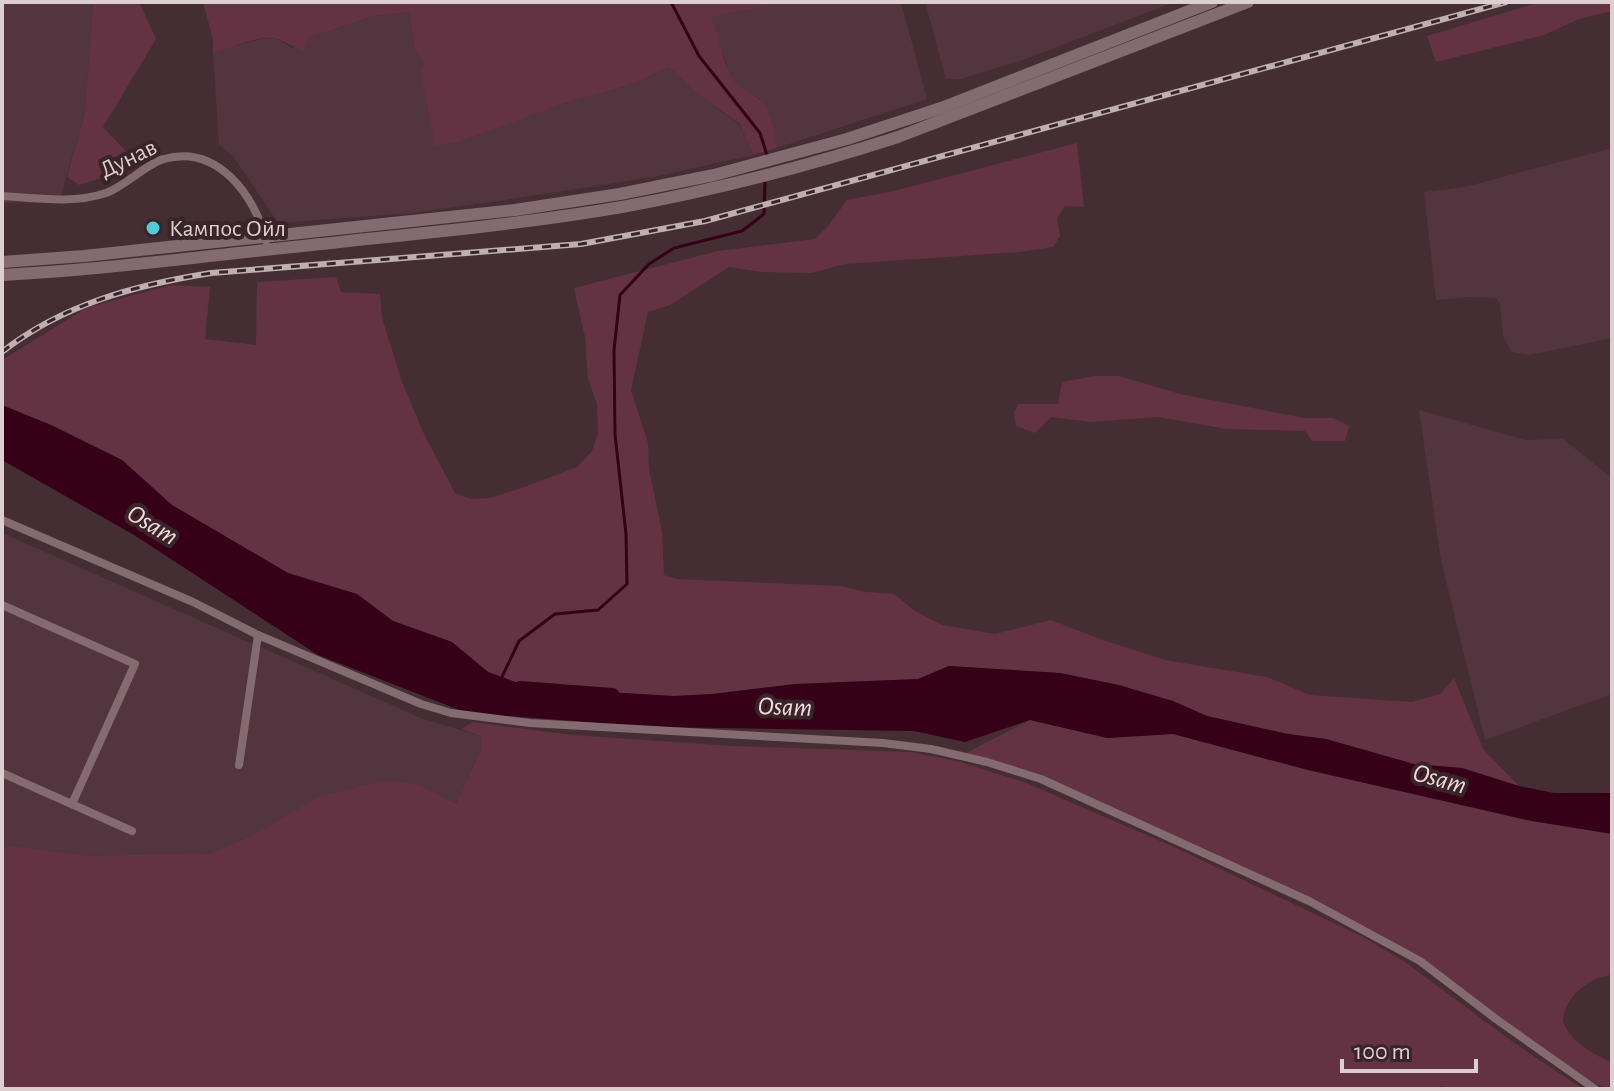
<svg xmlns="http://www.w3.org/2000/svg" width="1614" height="1091" viewBox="0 0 1614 1091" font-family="'Alegreya Sans',sans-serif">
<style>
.built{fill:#52353e}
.green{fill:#633343}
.water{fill:#360016}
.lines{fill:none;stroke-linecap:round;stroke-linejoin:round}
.stream{stroke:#360016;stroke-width:3}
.river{stroke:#360016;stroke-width:16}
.minor{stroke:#846b72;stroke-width:8}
.secondary{stroke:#846b72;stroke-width:12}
.rail-casing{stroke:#bfafb3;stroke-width:6}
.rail{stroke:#39242a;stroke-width:3;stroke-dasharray:9;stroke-linecap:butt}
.poi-dot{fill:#54cadd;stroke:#39242a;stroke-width:3}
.labels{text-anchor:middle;stroke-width:8;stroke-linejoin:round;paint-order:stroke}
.street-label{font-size:24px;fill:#ddced2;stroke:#39242a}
.poi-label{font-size:24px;fill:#ddced2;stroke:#39242a;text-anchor:start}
.water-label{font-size:26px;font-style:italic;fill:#f2d9df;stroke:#39242a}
</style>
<rect width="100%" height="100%" fill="#442e34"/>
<g class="built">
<polygon points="2,2 93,2 85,112 59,202 2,203"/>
<polygon points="787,2 901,2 927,99 777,148 774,130 759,98 742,90 730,75 710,17"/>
<polygon points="925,2 1175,2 1020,61 960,79 946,79"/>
<polygon points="410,12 413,24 559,105 636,83 669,67 699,95 740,125 753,155 654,177 505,200 412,213 278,223 233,156 219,145 213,52 262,39 276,38 292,48 313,36 352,23 374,16"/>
<polygon points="1612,148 1612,338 1529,355 1512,352 1503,336 1500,304 1496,298 1470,297 1436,300 1424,192 1465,187"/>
<polygon points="1419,410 1525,440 1563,439 1612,478 1612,694 1485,740 1441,560"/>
<polygon points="2,533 423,719 481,736 481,749 456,804 426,788 254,835 207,856 194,853 91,856 13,846 2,847"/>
</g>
<g class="green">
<polygon points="93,2 139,2 156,39 103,127 140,166 79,185 67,177 85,112"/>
<path d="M203,2h584l-76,15c9,19 10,43 21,60 7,11 14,13 24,20 15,10 19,35 21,51l-24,7 -13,-31 -41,-29 -30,-28 -33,16 -77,22 -101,37 -23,4 -14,-73 4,-11 -10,-13 -5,-37 -36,4 -61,20 -5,4 -4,11c-11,-3 -20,-11 -29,-13 -21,-2 -42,11 -62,14v-12z"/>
<polygon points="1540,2 1612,2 1612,11 1579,19 1544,35 1436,62 1427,36"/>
<polygon points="1077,143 1084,207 1065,206 1057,218 1060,236 1053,247 1019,252 845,264 811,273 762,272 729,267 670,305 648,312 631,390 648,443 649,469 662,532 664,575 677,579 841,586 866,592 894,594 915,611 942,625 995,634 1051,620 1103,640 1165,660 1267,677 1310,695 1412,702 1440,694 1454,678 1483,749 1519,786 1462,768 1414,764 1326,739 1288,734 1207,716 1173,701 1060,673 949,666 918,679 796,684 712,694 674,696 607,692 580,696 548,694 488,672 452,642 393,621 357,594 288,573 172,505 122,460 51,425 2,405 2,360 88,307 172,285 210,287 205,339 256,345 257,282 336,277 341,292 380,294 382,318 402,382 424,434 455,493 471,499 490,498 527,486 577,467 592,451 598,433 597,404 588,379 585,337 574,288 718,251 815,239 829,225 847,200 894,191"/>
<polygon points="1096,376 1119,376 1180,394 1304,418 1333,418 1349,426 1345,441 1312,441 1305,431 1227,429 1158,417 1091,422 1051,417 1035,433 1016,426 1014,413 1018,404 1058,404 1062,382"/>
<path d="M1030,720l77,18 66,-4 135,36 224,51 80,13v141c-23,2 -48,22 -49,46 8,22 29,32 49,42v26l-14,-4 -45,-27 -166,-117 -321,-151 -102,-36z"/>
<polygon points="472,722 572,735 732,746 911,752 960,762 1024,782 1176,848 1363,937 1405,962 1513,1042 1583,1089 1456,1089 1441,1086 1437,1089 2,1089 2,847 13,846 91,856 194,853 207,855 254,835 318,797 381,781 406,782 426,788 456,804 481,749 481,736 462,729"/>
</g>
<polygon class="water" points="2,405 51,425 122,460 172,505 288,573 357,594 393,621 452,642 488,672 548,694 580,696 607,692 674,696 712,694 796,684 918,679 949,666 1060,673 1119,685 1173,701 1207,716 1288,734 1326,739 1414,764 1462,768 1519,786 1554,793 1612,793 1612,834 1532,821 1308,770 1173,734 1107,738 1030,720 965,742 914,731 656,727 467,713 318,655 134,535 2,460"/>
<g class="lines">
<g class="stream">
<polyline points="671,2 699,56 760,133 767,155"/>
<polyline points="501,679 519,641 555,614 598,610 627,584 626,534 615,434 614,350 620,295 649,264 674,248 742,231 764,214 765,183"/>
</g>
<polyline class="river" points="520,689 612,696"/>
<g class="minor">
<path d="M2,196c33,2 72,8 104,-3 19,-7 43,-31 58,-34 53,-15 91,36 102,82"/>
<polyline points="2,520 193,602 258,635 421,704 451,713 530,723 883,743 931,749 987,762 1041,779 1309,901 1420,961 1496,1019 1595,1089"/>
<polyline points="2,605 135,664 72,804"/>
<polyline points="239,765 258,635"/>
<polyline points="2,773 132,831"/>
</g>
<g class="secondary">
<polyline points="2,262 84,256 515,210 620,194 714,175 847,139 941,108 1212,2"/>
<path d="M2,275c101,-5 201,-19 301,-29 107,-12 214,-21 319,-39 93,-17 186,-41 276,-70l350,-135"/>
</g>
<defs>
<path id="rail" d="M2,352c61,-48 134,-67 209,-79l370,-29 124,-23 801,-219"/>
</defs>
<use href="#rail" class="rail-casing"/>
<use href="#rail" class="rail"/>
</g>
<circle class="poi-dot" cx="153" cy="228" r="8"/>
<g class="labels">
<g class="street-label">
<text transform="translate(128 158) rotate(-26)" y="8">Дунав</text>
</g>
<g class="poi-label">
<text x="169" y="236">Кампос Ойл</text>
</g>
<g class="water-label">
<text transform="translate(153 524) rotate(31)" y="9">Osam</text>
<text transform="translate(785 706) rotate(2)" y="9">Osam</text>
<text transform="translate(1440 778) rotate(15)" y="9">Osam</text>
</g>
</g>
<rect width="1614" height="1091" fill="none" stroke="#ddced2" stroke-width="8"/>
<path d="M1342 1059v12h134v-12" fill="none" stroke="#ddced2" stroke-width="4"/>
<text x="1354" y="1059" font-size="24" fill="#ddced2" stroke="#39242a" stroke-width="6" paint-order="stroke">100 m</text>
</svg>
